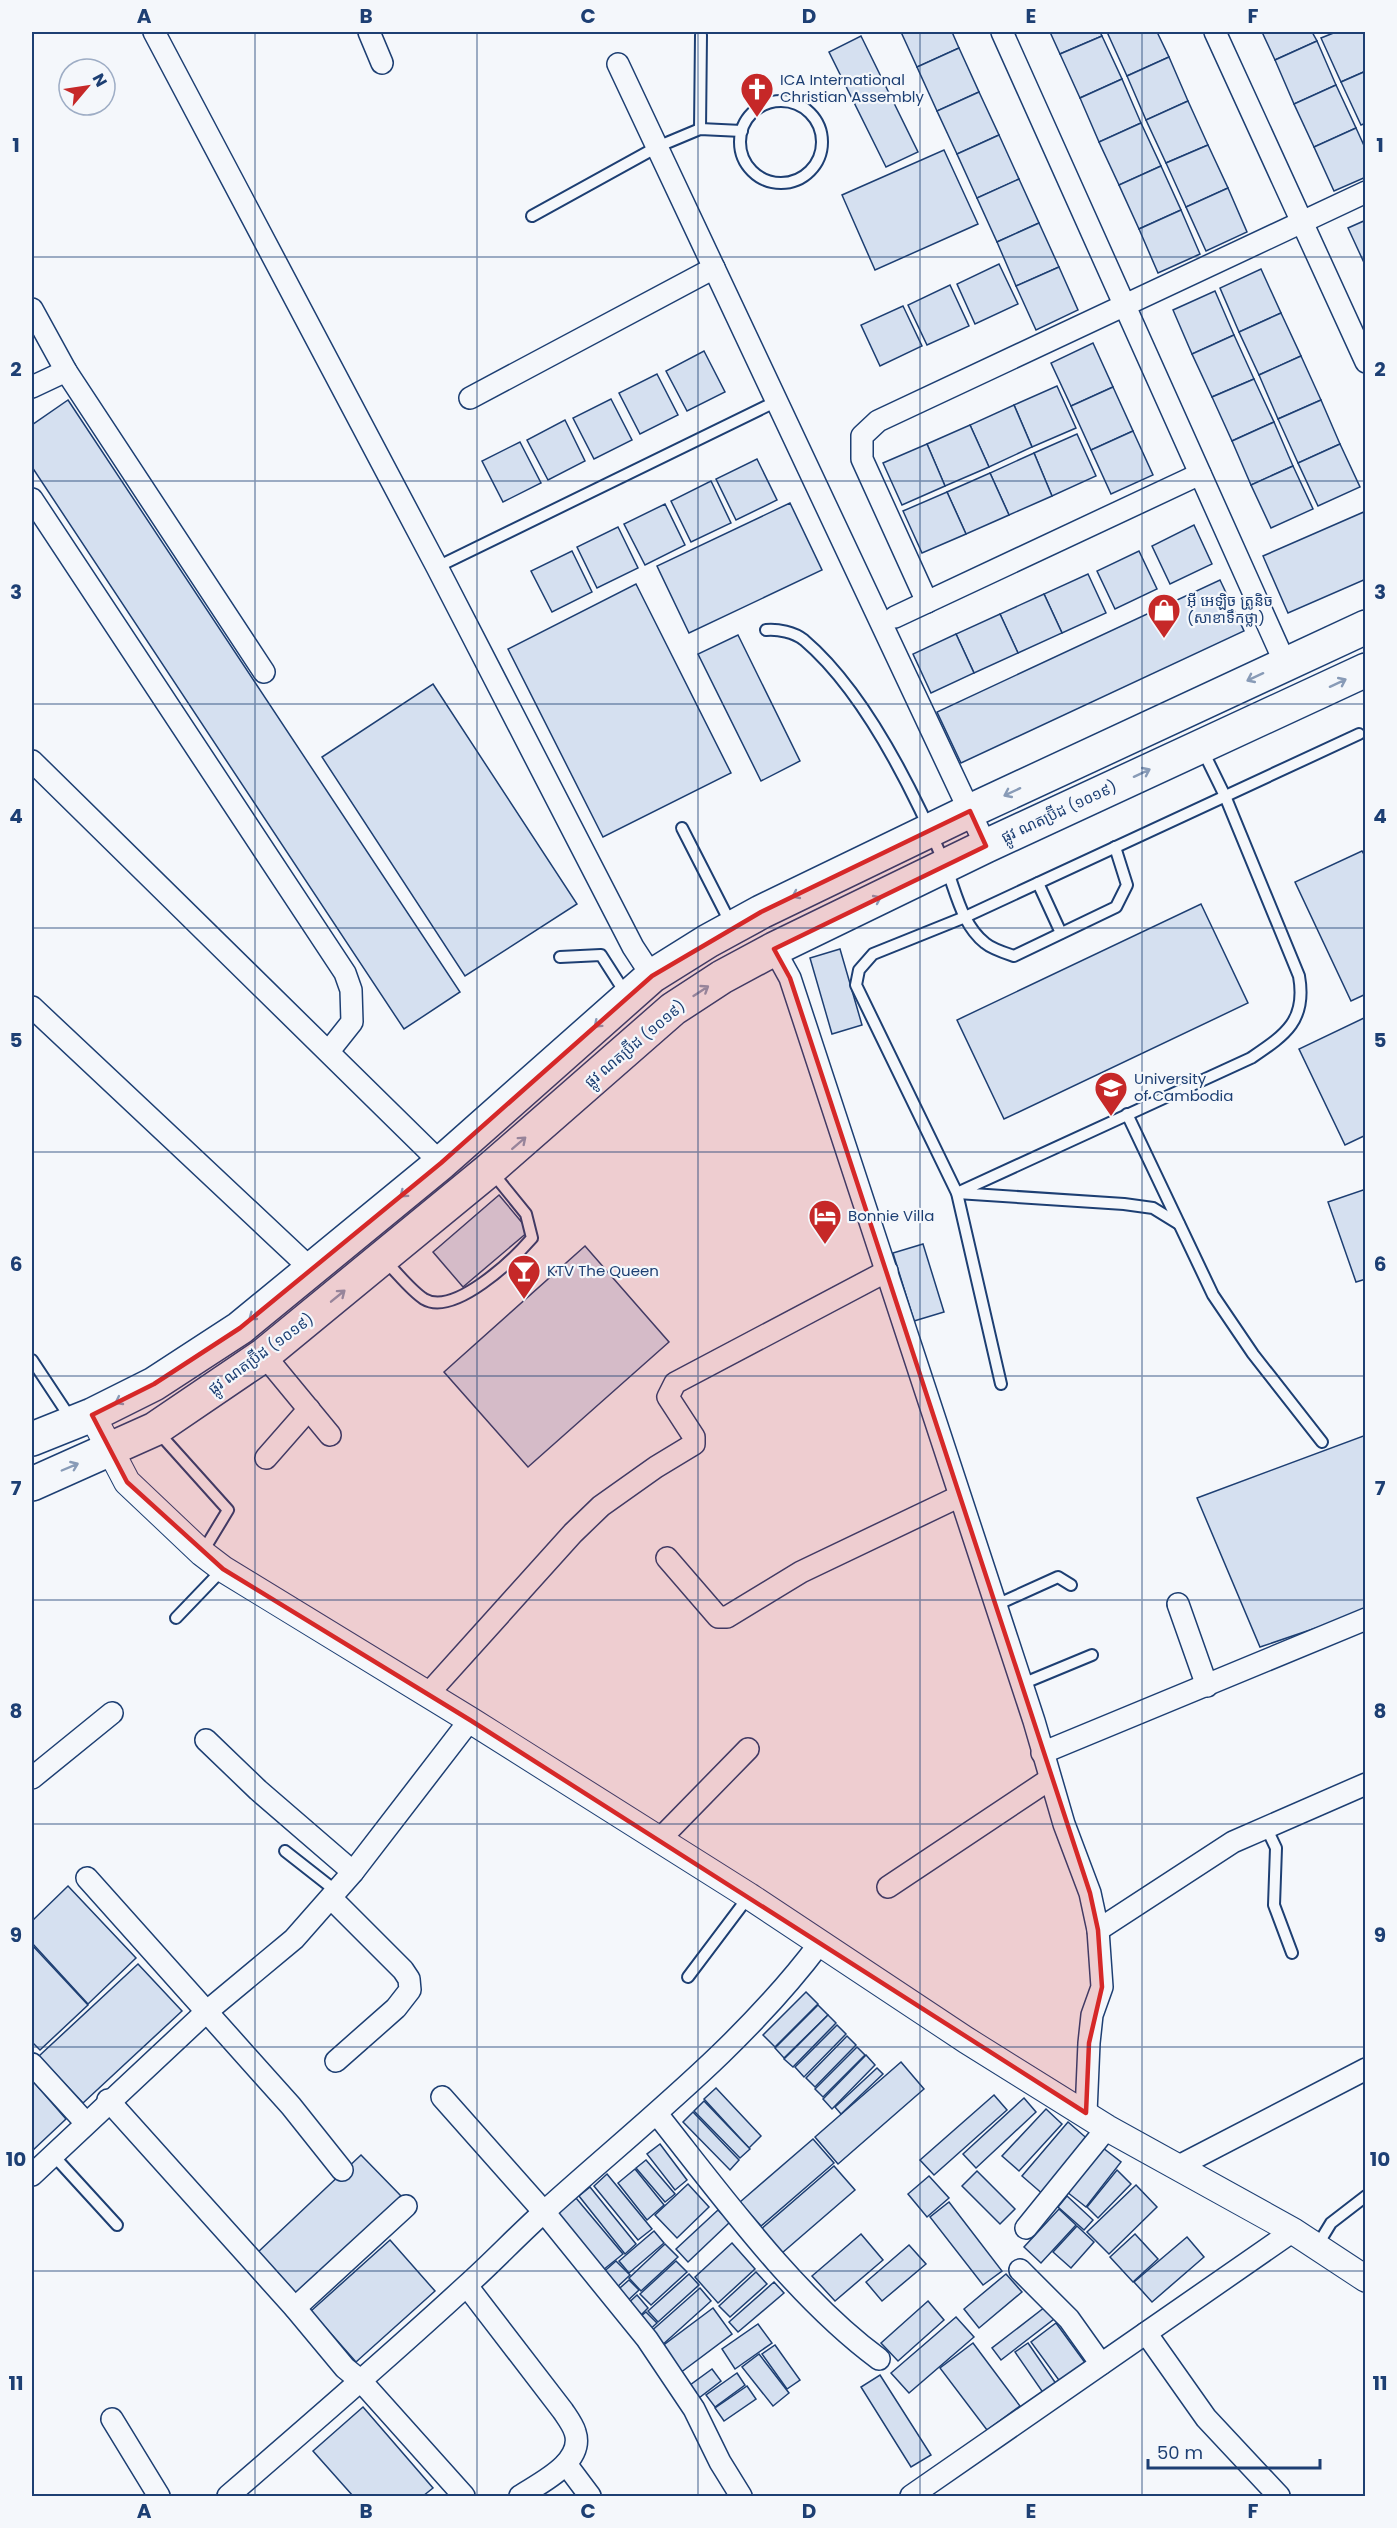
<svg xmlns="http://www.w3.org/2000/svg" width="1397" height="2528" viewBox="0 0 1397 2528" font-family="Poppins,'Noto Sans Khmer',sans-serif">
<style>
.building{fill:#d5e0f0;stroke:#1d3f73;stroke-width:1.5}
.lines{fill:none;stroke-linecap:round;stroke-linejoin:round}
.service-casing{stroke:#1d3f73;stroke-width:14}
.minor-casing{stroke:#1d3f73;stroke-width:24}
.tertiary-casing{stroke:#1d3f73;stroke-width:28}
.primary-casing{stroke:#1d3f73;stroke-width:36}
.service{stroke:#f4f7fb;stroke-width:10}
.minor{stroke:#f4f7fb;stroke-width:21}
.tertiary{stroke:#f4f7fb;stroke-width:26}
.primary{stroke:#f4f7fb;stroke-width:33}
.oneway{stroke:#889bb7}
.marked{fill:#d62828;fill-opacity:0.2;stroke:#d62828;stroke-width:4.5;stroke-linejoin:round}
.grid{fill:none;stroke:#1d3f73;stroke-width:1.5;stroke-opacity:0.55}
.labels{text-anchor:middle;stroke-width:4.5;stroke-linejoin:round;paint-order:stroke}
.poi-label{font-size:15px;fill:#1d3f73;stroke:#f4f7fb;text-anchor:start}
.street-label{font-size:15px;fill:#1d3f73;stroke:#f4f7fb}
.neatline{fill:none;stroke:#1d3f73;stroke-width:2}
.grid-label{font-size:20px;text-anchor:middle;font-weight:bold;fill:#1d3f73}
</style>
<rect width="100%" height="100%" fill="#f4f7fb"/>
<g class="building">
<polygon points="901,32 952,32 959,48 917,67"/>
<polygon points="1050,32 1100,32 1102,36 1060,54"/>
<polygon points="1107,32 1157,32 1169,57 1127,76"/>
<polygon points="1262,32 1312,32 1317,41 1275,60"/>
<polygon points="1336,32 1366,32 1366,71 1341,82 1321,38"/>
<polygon points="861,36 918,152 886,167 829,52"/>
<polygon points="1102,36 1122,79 1080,98 1060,54"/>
<polygon points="1317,41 1336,85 1294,104 1275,60"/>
<polygon points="959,48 979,92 937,111 917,67"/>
<polygon points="1169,57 1188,101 1146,120 1127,76"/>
<polygon points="1366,71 1366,123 1361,125 1341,82"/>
<polygon points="1122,79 1141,123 1099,142 1080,98"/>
<polygon points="1336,85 1356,128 1314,147 1294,104"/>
<polygon points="979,92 999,135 957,154 937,111"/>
<polygon points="1188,101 1208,145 1166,163 1146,120"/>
<polygon points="1141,123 1161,166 1119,185 1099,142"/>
<polygon points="1356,128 1366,150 1366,177 1334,191 1314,147"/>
<polygon points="999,135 1019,179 977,198 957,154"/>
<polygon points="1208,145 1228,188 1186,207 1166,163"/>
<polygon points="944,150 978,224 875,270 842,195"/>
<polygon points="1161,166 1181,210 1139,229 1119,185"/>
<polygon points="1019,179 1039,223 997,242 977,198"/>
<polygon points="1228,188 1247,232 1206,251 1186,207"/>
<polygon points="1181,210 1200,254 1158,273 1139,229"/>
<polygon points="1366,220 1366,267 1348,228"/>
<polygon points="1039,223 1059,267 1016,286 997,242"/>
<polygon points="999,264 1018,304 975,324 957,284"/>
<polygon points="1059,267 1078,310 1036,330 1016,286"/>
<polygon points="1261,269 1281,313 1239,332 1220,288"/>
<polygon points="950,285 969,326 927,345 908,305"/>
<polygon points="1215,291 1234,335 1192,354 1173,310"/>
<polygon points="903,306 922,346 880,366 861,325"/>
<polygon points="1281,313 1301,356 1259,375 1239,332"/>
<polygon points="1234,335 1254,379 1212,397 1192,354"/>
<polygon points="1093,343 1113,387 1071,406 1051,363"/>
<polygon points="704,351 725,392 687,411 666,371"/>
<polygon points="1301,356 1321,400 1278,419 1259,375"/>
<polygon points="657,374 678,415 640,434 619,393"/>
<polygon points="1254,379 1274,422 1232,441 1212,397"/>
<polygon points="1057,386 1076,428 1032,447 1014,405"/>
<polygon points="1113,387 1133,431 1091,450 1071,406"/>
<polygon points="611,399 632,440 594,459 573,418"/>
<polygon points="68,400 460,992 404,1029 32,467 32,425"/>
<polygon points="1321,400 1340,444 1298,463 1278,419"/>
<polygon points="1014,405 1032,447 989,467 970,425"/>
<polygon points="565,420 585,461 548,480 527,440"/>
<polygon points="1274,422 1293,466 1251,485 1232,441"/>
<polygon points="970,425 989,467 945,486 927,444"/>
<polygon points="1133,431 1153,475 1111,494 1091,450"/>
<polygon points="1077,434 1096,476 1052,496 1034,453"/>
<polygon points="520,442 541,483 503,502 482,461"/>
<polygon points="927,444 945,486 902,505 883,463"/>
<polygon points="1340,444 1360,487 1318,506 1298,463"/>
<polygon points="1034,453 1052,496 1009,515 990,473"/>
<polygon points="757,459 777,500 736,520 716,479"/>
<polygon points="1293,466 1313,509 1271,528 1251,485"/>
<polygon points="990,473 1009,515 966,534 947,492"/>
<polygon points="711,481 731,523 691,542 671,501"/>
<polygon points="947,492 966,534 922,553 903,511"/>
<polygon points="790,503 822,570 689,633 657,566"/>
<polygon points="665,504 685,545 645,565 624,524"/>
<polygon points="1366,511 1366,579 1288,613 1263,556"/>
<polygon points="1194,525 1212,564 1170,584 1152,546"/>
<polygon points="618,527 638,568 597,588 577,547"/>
<polygon points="572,551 592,592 552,612 531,571"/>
<polygon points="1139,551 1157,589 1115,609 1097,571"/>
<polygon points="1088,574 1106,613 1062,633 1044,594"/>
<polygon points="1220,580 1244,631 961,763 937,712"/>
<polygon points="636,584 731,773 603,837 508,649"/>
<polygon points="1044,594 1062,633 1018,653 1000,614"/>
<polygon points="1000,614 1018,653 974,673 956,634"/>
<polygon points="956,634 974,673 931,693 913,654"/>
<polygon points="738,635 800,761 761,781 698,654"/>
<polygon points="433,684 577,904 465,976 322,757"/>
<polygon points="1362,851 1366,858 1366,994 1351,1001 1295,882"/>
<polygon points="1201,904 1248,1003 1004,1119 957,1020"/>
<polygon points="840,949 862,1025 832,1034 810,958"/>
<polygon points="1366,1017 1366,1135 1345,1145 1299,1049"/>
<polygon points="1366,1189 1366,1279 1356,1282 1328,1202"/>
<polygon points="499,1195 529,1231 463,1287 433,1252"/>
<polygon points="923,1244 944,1312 914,1321 893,1253"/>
<polygon points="585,1246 669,1342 528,1467 444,1372"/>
<polygon points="1366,1435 1366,1611 1260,1647 1197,1498"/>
<polygon points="68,1886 136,1958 88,2004 32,1943 32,1921"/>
<polygon points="32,1945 88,2005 40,2050 32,2042"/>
<polygon points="138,1964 182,2011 83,2103 39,2056"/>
<polygon points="806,1992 818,2004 775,2047 763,2035"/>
<polygon points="818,2005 828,2015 784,2058 775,2048"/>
<polygon points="828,2015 836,2023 793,2067 784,2059"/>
<polygon points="837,2025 846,2034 804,2077 795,2067"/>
<polygon points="847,2036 856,2045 815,2087 806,2078"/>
<polygon points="857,2047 865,2055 823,2097 815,2089"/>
<polygon points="866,2055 875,2065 832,2109 823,2099"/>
<polygon points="901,2062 924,2089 838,2164 815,2137"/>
<polygon points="877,2068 883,2074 841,2114 835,2107"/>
<polygon points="32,2080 66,2119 32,2151"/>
<polygon points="716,2088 761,2136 749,2148 704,2099"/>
<polygon points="994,2095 1007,2110 934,2175 920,2160"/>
<polygon points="1024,2098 1036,2112 976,2168 963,2154"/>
<polygon points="704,2101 750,2149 740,2158 694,2111"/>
<polygon points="1046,2109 1062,2124 1019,2171 1002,2156"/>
<polygon points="693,2112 739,2160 730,2170 683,2122"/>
<polygon points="1068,2122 1091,2142 1045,2196 1022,2176"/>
<polygon points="813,2139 834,2163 761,2226 740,2202"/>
<polygon points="660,2144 687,2180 675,2190 647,2154"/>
<polygon points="1103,2148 1121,2162 1086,2207 1067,2192"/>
<polygon points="361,2155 401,2196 296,2295 257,2253"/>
<polygon points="646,2160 675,2194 665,2202 636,2168"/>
<polygon points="834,2166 855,2190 782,2253 761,2229"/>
<polygon points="635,2169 664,2205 647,2220 618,2183"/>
<polygon points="1117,2170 1131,2184 1098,2218 1087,2207"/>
<polygon points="977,2171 1015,2209 1000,2224 962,2186"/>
<polygon points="607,2174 652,2229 638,2240 594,2186"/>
<polygon points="929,2176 949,2198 927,2217 908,2194"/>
<polygon points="688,2184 709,2207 677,2238 655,2215"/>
<polygon points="1136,2185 1157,2207 1109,2254 1087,2232"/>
<polygon points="590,2187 636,2244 625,2254 579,2196"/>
<polygon points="1067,2196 1093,2220 1084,2230 1058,2207"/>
<polygon points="576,2198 623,2254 598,2274 552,2218"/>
<polygon points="949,2202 1002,2271 983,2285 930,2217"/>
<polygon points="1059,2209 1076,2225 1041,2263 1024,2247"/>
<polygon points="718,2210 730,2222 688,2262 676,2249"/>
<polygon points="1077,2226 1094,2242 1071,2268 1053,2252"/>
<polygon points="654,2231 664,2243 629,2273 619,2261"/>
<polygon points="861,2234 883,2260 835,2301 812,2276"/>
<polygon points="1135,2234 1158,2259 1133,2282 1110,2257"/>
<polygon points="1187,2237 1204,2257 1152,2302 1134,2282"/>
<polygon points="390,2240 435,2291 356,2362 311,2311"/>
<polygon points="732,2243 755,2269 718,2303 695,2277"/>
<polygon points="665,2244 678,2257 641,2291 629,2278"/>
<polygon points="909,2245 926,2264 882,2301 866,2282"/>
<polygon points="616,2261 630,2275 613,2291 599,2276"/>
<polygon points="676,2261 687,2272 651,2305 640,2294"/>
<polygon points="756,2272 767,2284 730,2317 719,2306"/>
<polygon points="689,2274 699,2285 658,2322 648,2311"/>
<polygon points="1006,2274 1022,2292 979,2328 964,2309"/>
<polygon points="629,2280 639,2290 623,2305 613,2294"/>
<polygon points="774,2282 784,2293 738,2332 729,2322"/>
<polygon points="700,2288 711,2301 660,2347 648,2334"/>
<polygon points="637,2295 648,2308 636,2320 624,2307"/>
<polygon points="928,2301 944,2320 898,2361 881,2343"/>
<polygon points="1045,2307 1054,2319 1001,2360 992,2348"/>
<polygon points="713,2308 732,2334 676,2376 657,2350"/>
<polygon points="646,2312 657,2323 646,2333 635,2321"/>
<polygon points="956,2317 974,2337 909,2393 891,2373"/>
<polygon points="1056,2323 1086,2364 1061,2383 1031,2342"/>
<polygon points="758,2324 772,2343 735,2369 722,2349"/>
<polygon points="973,2343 1020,2406 987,2430 940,2368"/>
<polygon points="1028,2343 1059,2388 1046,2397 1015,2352"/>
<polygon points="775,2345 800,2380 787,2389 762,2354"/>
<polygon points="759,2354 789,2393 773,2406 742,2367"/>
<polygon points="712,2369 721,2381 695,2401 686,2388"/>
<polygon points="737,2373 745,2385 715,2407 706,2395"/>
<polygon points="880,2375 931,2455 911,2467 861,2387"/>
<polygon points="747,2386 756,2399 724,2421 715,2408"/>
<polygon points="363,2407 433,2488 423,2496 353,2496 313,2451"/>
</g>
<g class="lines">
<defs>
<g id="service">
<circle cx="781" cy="142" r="41"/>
<polyline points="700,129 701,35"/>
<polyline points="532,216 657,147 700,129 742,131"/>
<polyline points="437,567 777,401"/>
<path d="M766,630c12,-1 28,2 38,10 61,52 111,154 142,227 10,25 16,58 39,76 7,6 20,10 29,13l102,-49 11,-22 -12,-38"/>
<polyline points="682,828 731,924"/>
<polyline points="1038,883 1061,933"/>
<polyline points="560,957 601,955 626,994"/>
<polyline points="1127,1114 1213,1295 1253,1354 1322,1442"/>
<path d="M1179,1224l-26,-16 -29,-4 -167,-11 294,-135c34,-23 56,-37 48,-82l-74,-180 -23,-47"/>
<path d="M384,1260c13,12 26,30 40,39 30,18 90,-40 108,-61l-6,-24 -34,-42"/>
<polyline points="32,1360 71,1419"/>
<polyline points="1001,1384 957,1193 856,985 859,970 873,954 965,917 1359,734"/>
<polyline points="158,1432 228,1510 202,1553"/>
<polyline points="994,1606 1058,1577 1071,1585"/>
<polyline points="176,1618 223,1569"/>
<polyline points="1022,1684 1092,1655"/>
<polyline points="1266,1827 1276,1848 1274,1905 1292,1953"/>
<polyline points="285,1851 336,1891"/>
<polyline points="688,1977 749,1896"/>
<polyline points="53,2155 117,2225"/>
<polyline points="1317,2246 1331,2223 1366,2196"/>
</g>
<g id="minor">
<polyline points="154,32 437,567 633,947 652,976"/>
<polyline points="369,32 382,63"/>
<polyline points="1002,32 1285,663"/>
<polyline points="1215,32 1366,362"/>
<polyline points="618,64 986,846"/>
<polyline points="32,309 66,371 264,672"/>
<polyline points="32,387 66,371"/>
<polyline points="470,398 714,268"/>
<polyline points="32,499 345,973 351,990 352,1022 329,1051"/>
<polyline points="927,602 862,459 862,436 878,421 1366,192"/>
<polyline points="895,617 1200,474"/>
<polyline points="32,761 441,1163"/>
<polyline points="774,949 790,978 1034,1721 1064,1824 1090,1893 1098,1930 1102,1987 1092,2015 1089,2043 1086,2113"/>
<polyline points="32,1007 312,1270"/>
<polyline points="264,1355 330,1435"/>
<polyline points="266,1458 309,1409"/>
<polyline points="667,1558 718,1617 727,1617 801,1572 958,1497"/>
<polyline points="1178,1604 1207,1686"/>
<polyline points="428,1694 573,1533 601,1506 656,1467 694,1444 694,1437 668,1397 675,1383 887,1271"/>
<polyline points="206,1740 258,1790 353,1872"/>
<polyline points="1042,1753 1366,1619"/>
<polyline points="32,1778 112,1713"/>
<polyline points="659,1840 748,1749"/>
<polyline points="87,1878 291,2106 342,2170"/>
<polyline points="888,1887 1050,1779"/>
<polyline points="331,1898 403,1970 409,1979 410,1990 396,2008 336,2061"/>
<polyline points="1098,1930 1233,1842 1366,1784"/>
<polyline points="32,2064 85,2122"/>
<polyline points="442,2097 544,2212 647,2339 694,2409 720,2462 741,2496"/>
<polyline points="108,2100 295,2308 345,2368 361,2381 464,2496"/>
<path d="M657,2114c65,82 138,183 222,245"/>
<polyline points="1177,2167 1366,2069"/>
<polyline points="32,2175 205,2013 294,1939 353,1872 470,1720"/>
<polyline points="1026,2228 1107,2128"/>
<polyline points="1020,2270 1069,2319 1101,2364"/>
<path d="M467,2286l96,125c4,6 10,14 12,21 10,30 -35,51 -55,64"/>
<polyline points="295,2308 406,2206"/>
<polyline points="1146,2333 1206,2418 1279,2496"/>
<polyline points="112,2419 159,2496"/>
<polyline points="566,2464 590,2496"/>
<path d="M228,2496c80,-69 160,-138 238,-210 27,-24 52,-51 79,-75 95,-86 197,-164 275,-268"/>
<polyline points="911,2496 1293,2231"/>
</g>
<polyline id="tertiary" points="92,1415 127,1482 202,1553 223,1569 470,1720 749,1896 966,2040 1107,2128 1293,2231 1366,2279"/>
<g id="primary">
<polyline points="32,1439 92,1415 154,1384 240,1328 441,1163 652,976 708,941 761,912 970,811 1366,627"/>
<polyline points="32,1484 155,1429 264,1355 489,1170 673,1009 722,977 774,949 986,846 1366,670"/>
</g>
</defs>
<use href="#service" class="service-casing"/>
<use href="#minor" class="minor-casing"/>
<use href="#tertiary" class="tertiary-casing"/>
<use href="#primary" class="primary-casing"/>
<use href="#service" class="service"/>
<use href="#minor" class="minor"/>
<use href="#tertiary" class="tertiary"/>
<use href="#primary" class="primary"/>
</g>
<defs><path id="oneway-shaft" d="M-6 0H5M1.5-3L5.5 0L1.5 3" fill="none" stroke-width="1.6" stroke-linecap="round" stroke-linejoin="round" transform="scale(1.5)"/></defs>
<g class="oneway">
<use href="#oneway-shaft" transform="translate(1255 677) rotate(155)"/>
<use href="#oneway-shaft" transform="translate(1338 683) rotate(-25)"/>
<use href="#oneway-shaft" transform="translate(1142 773) rotate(-25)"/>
<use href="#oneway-shaft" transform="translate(1012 792) rotate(155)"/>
<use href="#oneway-shaft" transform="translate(800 893) rotate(154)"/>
<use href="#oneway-shaft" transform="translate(873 901) rotate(-26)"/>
<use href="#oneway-shaft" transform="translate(701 991) rotate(-33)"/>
<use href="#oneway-shaft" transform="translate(601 1021) rotate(138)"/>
<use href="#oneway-shaft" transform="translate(519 1143) rotate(-41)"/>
<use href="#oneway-shaft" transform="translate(407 1191) rotate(140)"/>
<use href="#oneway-shaft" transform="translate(338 1296) rotate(-39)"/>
<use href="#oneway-shaft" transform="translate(256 1314) rotate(142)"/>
<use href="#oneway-shaft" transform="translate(123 1399) rotate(153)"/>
<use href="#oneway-shaft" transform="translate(70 1467) rotate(-23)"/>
</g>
<path class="marked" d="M970,811l16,35 -212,103 16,29 300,915 8,37 4,57 -13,56 -3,70 -616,-393 -247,-151 -96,-87 -35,-67 62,-31 86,-56 201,-165 211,-187 109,-64z"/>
<path class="grid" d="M255,32v2464M477,32v2464M698,32v2464M920,32v2464M1142,32v2464M32,257h1334M32,481h1334M32,704h1334M32,928h1334M32,1152h1334M32,1376h1334M32,1600h1334M32,1824h1334M32,2047h1334M32,2271h1334"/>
<defs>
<symbol id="church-pin" viewBox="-11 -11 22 30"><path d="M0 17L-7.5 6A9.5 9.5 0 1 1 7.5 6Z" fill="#c62828" stroke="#f4f7fb"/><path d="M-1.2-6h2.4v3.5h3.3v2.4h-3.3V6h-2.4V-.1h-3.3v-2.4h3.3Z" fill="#fff"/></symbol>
<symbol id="shop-pin" viewBox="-11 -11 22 30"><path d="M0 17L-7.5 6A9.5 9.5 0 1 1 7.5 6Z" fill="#c62828" stroke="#f4f7fb"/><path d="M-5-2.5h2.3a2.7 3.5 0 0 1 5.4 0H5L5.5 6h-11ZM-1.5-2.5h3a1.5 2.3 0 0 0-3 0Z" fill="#fff"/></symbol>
<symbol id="university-pin" viewBox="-11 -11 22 30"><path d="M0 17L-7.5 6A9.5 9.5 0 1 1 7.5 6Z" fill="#c62828" stroke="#f4f7fb"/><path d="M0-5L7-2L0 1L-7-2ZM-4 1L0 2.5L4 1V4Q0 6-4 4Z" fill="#fff"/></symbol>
<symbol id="hotel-pin" viewBox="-11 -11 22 30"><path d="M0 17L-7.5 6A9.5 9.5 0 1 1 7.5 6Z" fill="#c62828" stroke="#f4f7fb"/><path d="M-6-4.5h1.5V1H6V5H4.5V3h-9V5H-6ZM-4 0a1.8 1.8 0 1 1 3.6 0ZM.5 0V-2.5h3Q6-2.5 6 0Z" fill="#fff"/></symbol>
<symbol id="bar-pin" viewBox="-11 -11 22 30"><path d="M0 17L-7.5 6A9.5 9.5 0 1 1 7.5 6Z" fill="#c62828" stroke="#f4f7fb"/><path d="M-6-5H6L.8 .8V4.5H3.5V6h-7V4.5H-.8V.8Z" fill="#fff"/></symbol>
</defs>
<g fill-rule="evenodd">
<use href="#church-pin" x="738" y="70" width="38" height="52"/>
<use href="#shop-pin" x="1145" y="591" width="38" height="52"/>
<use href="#university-pin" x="1092" y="1069" width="38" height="52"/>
<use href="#hotel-pin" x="806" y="1197" width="38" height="52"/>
<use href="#bar-pin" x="505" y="1252" width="38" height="52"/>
</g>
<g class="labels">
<g class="poi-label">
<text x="780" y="85">ICA International<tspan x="780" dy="17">Christian Assembly</tspan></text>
<text x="1187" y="606">អ៊ី អេឡិច ត្រូនិច<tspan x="1187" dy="17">(សាខាទឹកថ្លា)</tspan></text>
<text x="1134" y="1084">University<tspan x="1134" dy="17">of Cambodia</tspan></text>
<text x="848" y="1221">Bonnie Villa</text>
<text x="547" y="1276">KTV The Queen</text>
</g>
<g class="street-label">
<text transform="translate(1059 812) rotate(-25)" y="5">ផ្លូវ ណតប្រ៊ីដ (១០១៩)</text>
<text transform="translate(635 1044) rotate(-40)" y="5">ផ្លូវ ណតប្រ៊ីដ (១០១៩)</text>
<text transform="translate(261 1354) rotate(-36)" y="5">ផ្លូវ ណតប្រ៊ីដ (១០១៩)</text>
</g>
</g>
<rect width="1397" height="2528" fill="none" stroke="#f4f7fb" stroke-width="66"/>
<g transform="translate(87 87) rotate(61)"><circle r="28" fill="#f4f7fb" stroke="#9eadc5" stroke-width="1.5"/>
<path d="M0-4.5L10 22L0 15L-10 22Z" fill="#c62828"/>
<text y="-9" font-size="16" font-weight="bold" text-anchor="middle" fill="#1d3f73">N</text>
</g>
<path d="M1148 2459v9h172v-9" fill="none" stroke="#1d3f73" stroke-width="3"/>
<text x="1157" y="2459" font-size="18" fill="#1d3f73" stroke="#f4f7fb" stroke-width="4.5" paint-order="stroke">50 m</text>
<rect x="33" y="33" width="1331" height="2462" class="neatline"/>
<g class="grid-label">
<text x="144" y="23">A</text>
<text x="366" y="23">B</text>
<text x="588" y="23">C</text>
<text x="809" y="23">D</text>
<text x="1031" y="23">E</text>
<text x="1253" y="23">F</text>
<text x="16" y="152">1</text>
<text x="1380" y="152">1</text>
<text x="16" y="376">2</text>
<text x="1380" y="376">2</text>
<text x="16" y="599">3</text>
<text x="1380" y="599">3</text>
<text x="16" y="823">4</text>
<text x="1380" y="823">4</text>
<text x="16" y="1047">5</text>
<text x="1380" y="1047">5</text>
<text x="16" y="1271">6</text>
<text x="1380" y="1271">6</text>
<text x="16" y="1495">7</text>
<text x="1380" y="1495">7</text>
<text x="16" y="1718">8</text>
<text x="1380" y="1718">8</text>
<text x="16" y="1942">9</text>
<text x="1380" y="1942">9</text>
<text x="16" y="2166">10</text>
<text x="1380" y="2166">10</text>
<text x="16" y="2390">11</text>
<text x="1380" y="2390">11</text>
<text x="144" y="2518">A</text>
<text x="366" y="2518">B</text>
<text x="588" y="2518">C</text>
<text x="809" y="2518">D</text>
<text x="1031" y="2518">E</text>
<text x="1253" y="2518">F</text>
</g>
</svg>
